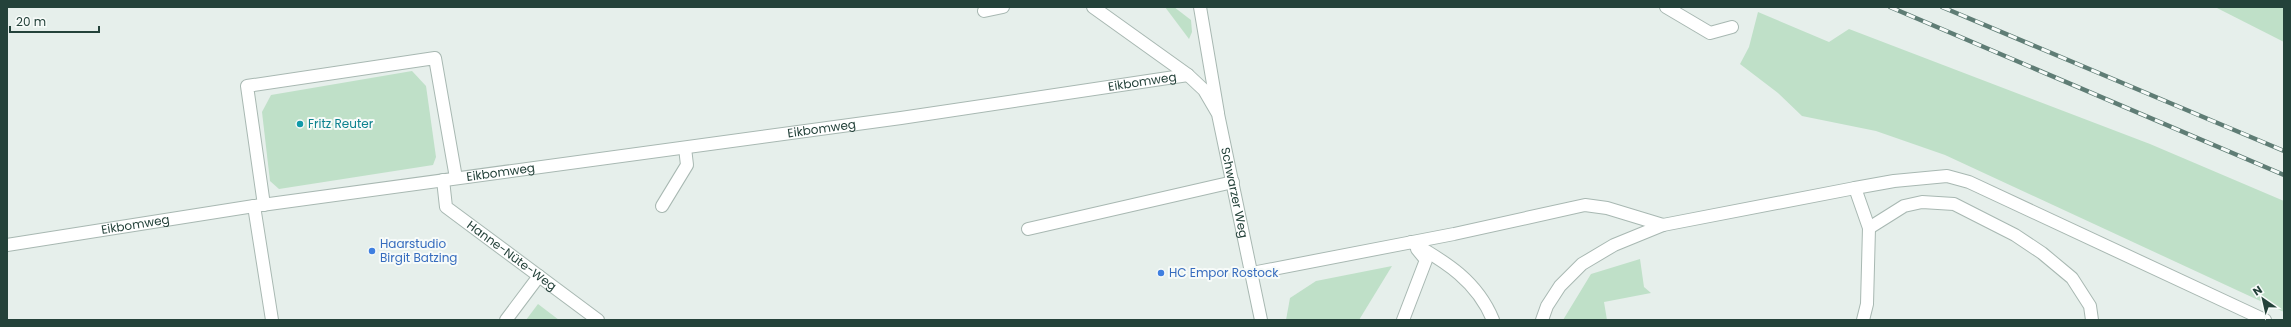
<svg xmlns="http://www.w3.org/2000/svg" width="2291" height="327" viewBox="0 0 2291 327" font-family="Poppins,sans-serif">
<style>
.green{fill:#bfe0c8}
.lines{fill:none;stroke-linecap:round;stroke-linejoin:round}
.service-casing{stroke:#a8b8b2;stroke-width:14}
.minor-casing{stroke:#a8b8b2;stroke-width:14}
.tertiary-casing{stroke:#a8b8b2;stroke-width:14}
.service{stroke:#fff;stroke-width:12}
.minor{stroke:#fff;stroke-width:12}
.tertiary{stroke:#fff;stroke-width:12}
.rail-casing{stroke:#5f7d75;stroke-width:4.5}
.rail{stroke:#f7fbf9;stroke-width:3;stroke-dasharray:9;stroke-linecap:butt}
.culture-dot{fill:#0f9aa8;stroke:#f7fbf9;stroke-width:1.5}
.shop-dot{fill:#3f7fe0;stroke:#f7fbf9;stroke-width:1.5}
.labels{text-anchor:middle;stroke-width:4;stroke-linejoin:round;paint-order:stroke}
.street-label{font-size:12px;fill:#24423a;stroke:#f7fbf9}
.culture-label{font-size:12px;fill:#0d838f;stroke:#f7fbf9;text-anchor:start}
.shop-label{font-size:12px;fill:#366cbe;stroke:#f7fbf9;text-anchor:start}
</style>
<rect width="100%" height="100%" fill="#e6efeb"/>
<g class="green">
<polygon points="1165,7 1174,7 1191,20 1192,32 1189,39"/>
<polygon points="2215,7 2284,7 2284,42"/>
<polygon points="1758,12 1829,42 1849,29 2150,144 2284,201 2284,312 1945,155 1876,131 1802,116 1778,93 1740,64 1749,47"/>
<polygon points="412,71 426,86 436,157 433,165 279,189 270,181 262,112 271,95"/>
<polygon points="1640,259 1644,287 1651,293 1604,302 1607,320 1563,320 1591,274"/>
<polygon points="1392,266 1359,320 1286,320 1290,298 1316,281"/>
<polygon points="538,304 559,320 526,320"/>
</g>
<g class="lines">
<defs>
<g id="service">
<polyline points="1200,7 1218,113"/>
<polyline points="1666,7 1710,33 1732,27"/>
<polyline points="984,11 1003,7"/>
<polyline points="1855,188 1894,181 1947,176 1969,182 2265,320"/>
<polyline points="662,206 687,165 685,148"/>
<polyline points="1869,228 1904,206 1922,202 1954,204 2015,235 2042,253 2072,278 2090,306 2092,320"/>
<polyline points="1028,229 1233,182"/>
<path d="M1411,242c35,20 66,39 82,78"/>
<polyline points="1252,273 1454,234 1585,205 1607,208 1663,225"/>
<polyline points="506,320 539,276"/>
<polyline points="1403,320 1426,260 1417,249"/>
<polyline points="1542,320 1547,306 1560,286 1582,264 1614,245 1663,225 1855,188 1869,228 1867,304 1863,320"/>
</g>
<g id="minor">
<path id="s1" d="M443,180l3,27 152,113"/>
<polyline points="264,205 247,86 435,58 456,178"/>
<polyline points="254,206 272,320"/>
<path id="s2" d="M7,245l247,-39 647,-88 287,-43"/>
</g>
<g id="tertiary">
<path id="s3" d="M1093,7l95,68 16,15 14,24 43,206"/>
</g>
</defs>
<use href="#service" class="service-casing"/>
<use href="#minor" class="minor-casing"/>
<use href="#tertiary" class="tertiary-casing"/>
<use href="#service" class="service"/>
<use href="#minor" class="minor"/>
<use href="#tertiary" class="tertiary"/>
<defs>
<g id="rail">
<polyline points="1890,7 2284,175"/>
<polyline points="1942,7 2284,151"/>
</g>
</defs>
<use href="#rail" class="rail-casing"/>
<use href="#rail" class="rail"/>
</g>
<circle class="culture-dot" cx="300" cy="124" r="4"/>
<g class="shop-dot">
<circle cx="372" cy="251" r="4"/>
<circle cx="1161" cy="273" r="4"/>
</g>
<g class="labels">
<g class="street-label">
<text dy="4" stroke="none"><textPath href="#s2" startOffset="1147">Eikbomweg</textPath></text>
<text dy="4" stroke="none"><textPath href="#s2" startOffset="823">Eikbomweg</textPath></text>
<text dy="4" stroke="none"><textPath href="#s2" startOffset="499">Eikbomweg</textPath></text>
<text dy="4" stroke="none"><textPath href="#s3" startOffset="247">Schwarzer Weg</textPath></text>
<text dy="4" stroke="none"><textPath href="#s2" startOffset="130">Eikbomweg</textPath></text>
<text dy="4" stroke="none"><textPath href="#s1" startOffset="109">Hanne-Nüte-Weg</textPath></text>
</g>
<g class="culture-label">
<text x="308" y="128">Fritz Reuter</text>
</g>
<g class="shop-label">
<text x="380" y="248">Haarstudio<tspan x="380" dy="14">Birgit Batzing</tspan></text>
<text x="1169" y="277">HC Empor Rostock</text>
</g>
</g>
<rect width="2291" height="327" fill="none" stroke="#24423a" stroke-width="16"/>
<g transform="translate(2263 299) rotate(326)" stroke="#f7fbf9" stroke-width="3" paint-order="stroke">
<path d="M0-3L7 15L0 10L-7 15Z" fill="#24423a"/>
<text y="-6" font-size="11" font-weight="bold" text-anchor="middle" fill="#24423a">N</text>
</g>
<path d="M10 26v6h89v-6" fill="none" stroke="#24423a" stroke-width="2"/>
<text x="16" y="26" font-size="12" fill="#24423a" stroke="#f7fbf9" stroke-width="3" paint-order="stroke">20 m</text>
</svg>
